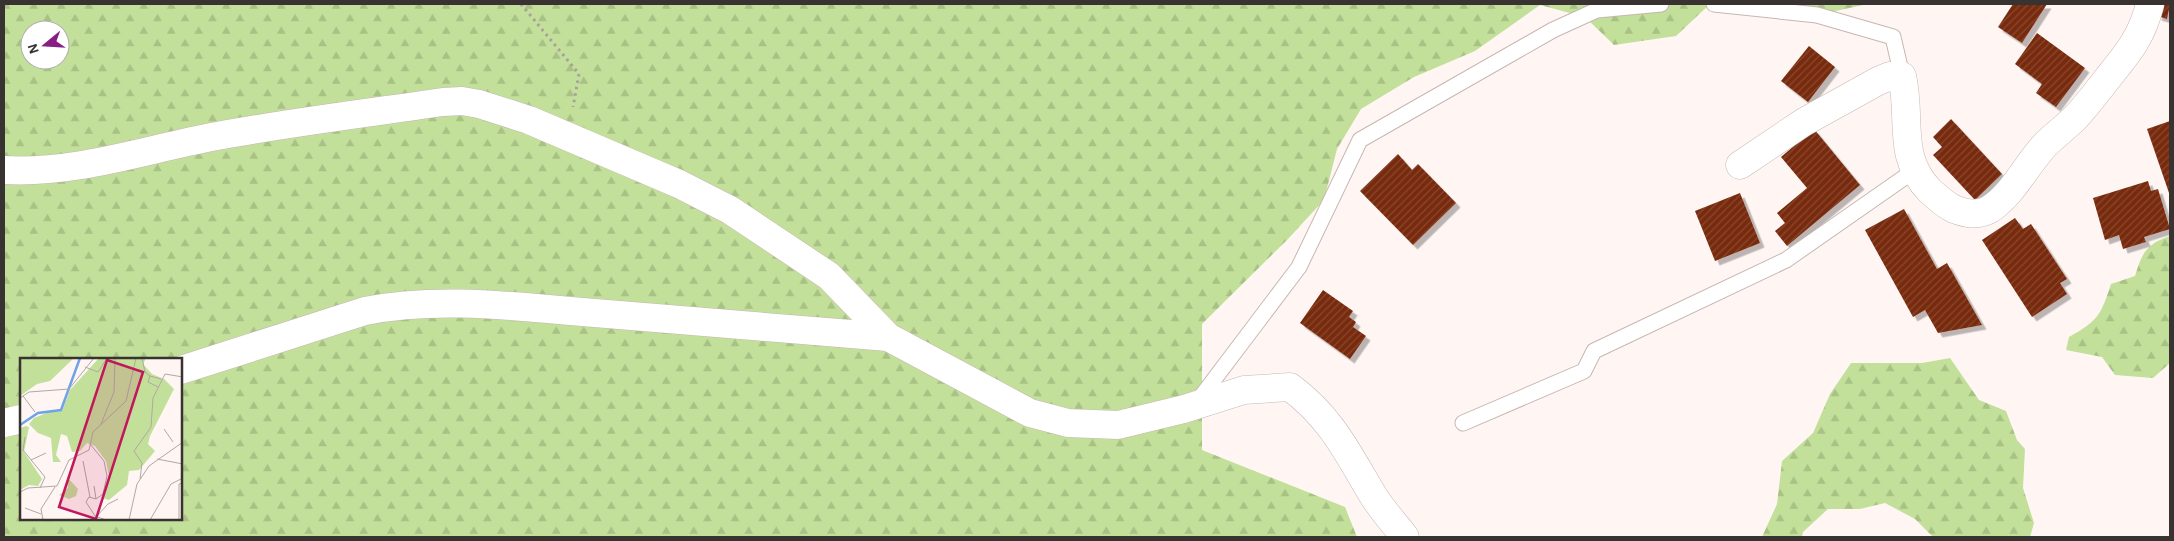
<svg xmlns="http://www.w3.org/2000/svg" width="2174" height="541" viewBox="0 0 2174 541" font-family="'Alegreya Sans',sans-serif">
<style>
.forest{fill:url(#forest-firs);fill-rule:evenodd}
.building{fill:url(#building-hatch);filter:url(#shadow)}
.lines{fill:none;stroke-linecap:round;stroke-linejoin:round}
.service-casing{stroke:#c5b7b2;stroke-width:17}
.minor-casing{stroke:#c5b7b2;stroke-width:29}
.path{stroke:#a7a09d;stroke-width:3;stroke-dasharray:2.5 4;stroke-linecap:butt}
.service{stroke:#fff;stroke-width:15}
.minor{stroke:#fff;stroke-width:28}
.inset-river{fill:none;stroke:#6fa3e9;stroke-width:2.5}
.inset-road{fill:none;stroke:#afa8a5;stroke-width:1}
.view{fill:#c2185b;fill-opacity:0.15;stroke:#c2185b;stroke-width:2.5}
.inset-edge{fill:none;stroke:#383230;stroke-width:2.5}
</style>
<defs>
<pattern id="forest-firs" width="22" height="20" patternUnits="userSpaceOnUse" patternTransform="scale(1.25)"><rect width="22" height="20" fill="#c3e09a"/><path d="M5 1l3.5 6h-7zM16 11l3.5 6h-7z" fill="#a8c185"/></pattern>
<pattern id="building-hatch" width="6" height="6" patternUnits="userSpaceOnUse" patternTransform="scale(1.25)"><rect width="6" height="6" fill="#782a0e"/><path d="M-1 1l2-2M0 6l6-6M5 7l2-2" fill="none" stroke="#874832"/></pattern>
<filter id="shadow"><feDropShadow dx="4.5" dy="4.5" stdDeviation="0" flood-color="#0004"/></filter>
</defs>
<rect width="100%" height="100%" fill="#fff6f3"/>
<g class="forest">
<path d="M4,4h1706l-34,32 -62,9 -29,-28 -45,-12 -65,46 -61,26 -53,32 -24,40 -13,51 -37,40 -85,84v126l143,57 12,30h-1353zM30,30h30v30h-30zM21,360h160v160h-160z"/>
<polygon points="1798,4 1868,4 1817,15"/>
<path d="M2170,236v127l-17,15 -38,-3 -13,-18 -36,-7 3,-13c29,-16 32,-22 42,-53l24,-8c7,-23 11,-32 35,-40z"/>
<polygon points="1950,358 1979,400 2006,411 2017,440 2025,449 2023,488 2034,523 2030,537 1933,537 1915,519 1885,503 1860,509 1828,509 1803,532 1802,537 1762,537 1777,504 1782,461 1813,433 1830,394 1851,363 1922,363"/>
</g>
<g class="building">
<polygon points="2013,4 2047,4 2022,43 1998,27"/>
<polygon points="2161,4 2170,4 2167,19 2157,16"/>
<polygon points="2037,33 2085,68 2056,107 2036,93 2042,84 2015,64"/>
<polygon points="1809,46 1835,67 1808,102 1781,81"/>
<polygon points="1951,119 2002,174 1975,200 1933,155 1942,147 1933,137"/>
<polygon points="2170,121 2170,193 2169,193 2147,129"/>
<polygon points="1814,129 1860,185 1787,246 1775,231 1785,223 1777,213 1807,188 1781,157"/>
<polygon points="1398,154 1412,170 1418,164 1456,203 1413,245 1360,191"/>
<polygon points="2148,181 2151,191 2158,189 2170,229 2144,237 2146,242 2123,249 2119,235 2105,240 2093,198"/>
<polygon points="1740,193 1760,243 1715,261 1695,211"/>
<polygon points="1904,209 1937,269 1947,263 1982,325 1938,333 1925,310 1913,317 1865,230"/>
<polygon points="2015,218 2023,229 2031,224 2067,279 2060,283 2067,294 2032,317 1982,240"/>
<polygon points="1323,290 1353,311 1349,317 1356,322 1353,327 1366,336 1350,359 1300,323"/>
</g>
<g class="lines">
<defs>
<g id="service">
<polyline points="1714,4 1817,15 1893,37 1902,76"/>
<polyline points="1197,402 1299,267 1360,140 1553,30 1597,10 1661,4"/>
<polyline points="1463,423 1584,371 1594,351 1786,260 1915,170"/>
</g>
<g id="minor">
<path d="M1740,165l64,-43 74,-41 12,-5h12c10,43 -6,80 28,115 7,6 15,14 24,18 13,5 24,7 36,0 24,-16 36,-44 55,-64 10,-10 21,-18 31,-28 11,-12 21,-25 31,-38 21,-26 35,-42 43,-75"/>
<path d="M4,170c73,4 142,-21 213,-34 75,-14 151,-23 226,-34l19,-1 17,3 50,16 150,64 51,26 99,66 59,61 142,76 38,10 50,2 66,-16 60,-19 46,-3c42,31 58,67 84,110 9,14 21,27 31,40"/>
<path d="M181,370l184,-59c75,-15 154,-4 230,2 98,8 196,16 293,24"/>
<polyline points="4,423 21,419"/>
</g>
</defs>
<use href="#service" class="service-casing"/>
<use href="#minor" class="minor-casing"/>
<polyline class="path" points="521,4 579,74 573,107"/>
<use href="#service" class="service"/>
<use href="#minor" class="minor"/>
</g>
<g transform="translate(20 358)">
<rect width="162" height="162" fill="#fff6f3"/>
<path d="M0,0h54l-24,23 -13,3 -17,12zM79,0h47l-3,6 9,10 12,5 10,10 -24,47 -2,8 7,7 -16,19 -10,1 -2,14 -18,15 -7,-2 7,-22 -3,-15 -11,-15 -8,-3 -7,8 -8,1 -5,-16 -6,-2 -5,21 5,7h-8l-2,-24 -13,-5 -9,-9 5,-6 15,-6 13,-1 8,-21zM6,68l3,1 -5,25 18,27 -4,7 -9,-1 -9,5v-62zM47,119l11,12 -2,7 -7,3 -10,-4 9,-7z" fill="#c3e09a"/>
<path class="inset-river" d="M0,67l18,-12 23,-3 19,-52"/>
<path class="inset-road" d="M122,0l3,14 5,4M65,9l13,5 9,-14M138,29l-10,-5 2,-6 11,3M3,38l12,16M0,40l9,-6 40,-3 25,-31M81,66l13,-32 1,-34M144,71l9,13M5,79l-2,13 22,27 -5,11M70,86l14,17 3,15 -4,18 -7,5M137,101l26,5M11,102l15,-7M63,103l7,36M120,121l2,-16 -8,-12 17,-24 2,-29 12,-24 18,3M74,128l2,13 -7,-2 -3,5 9,14 11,4M0,134l8,-4 29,-2 12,-26 20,-10 4,-18 33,-31 10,-43M5,150l16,6M76,159l12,-13 10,-5M23,162l-2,-11 14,-22M109,162l8,-36 12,-18 34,-24M130,162l21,-36 12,-6M159,162v-36l4,-1"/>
<path class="view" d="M87,2l36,12 -47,147 -37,-12z"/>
<rect width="162" height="162" class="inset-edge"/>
</g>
<rect width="2174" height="541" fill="none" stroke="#383230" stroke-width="10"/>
<g transform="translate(45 45) rotate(252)"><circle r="24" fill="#ffffff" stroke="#afadac"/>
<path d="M0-4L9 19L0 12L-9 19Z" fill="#881e84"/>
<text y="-8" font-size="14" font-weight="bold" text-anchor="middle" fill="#383230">N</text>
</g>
</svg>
